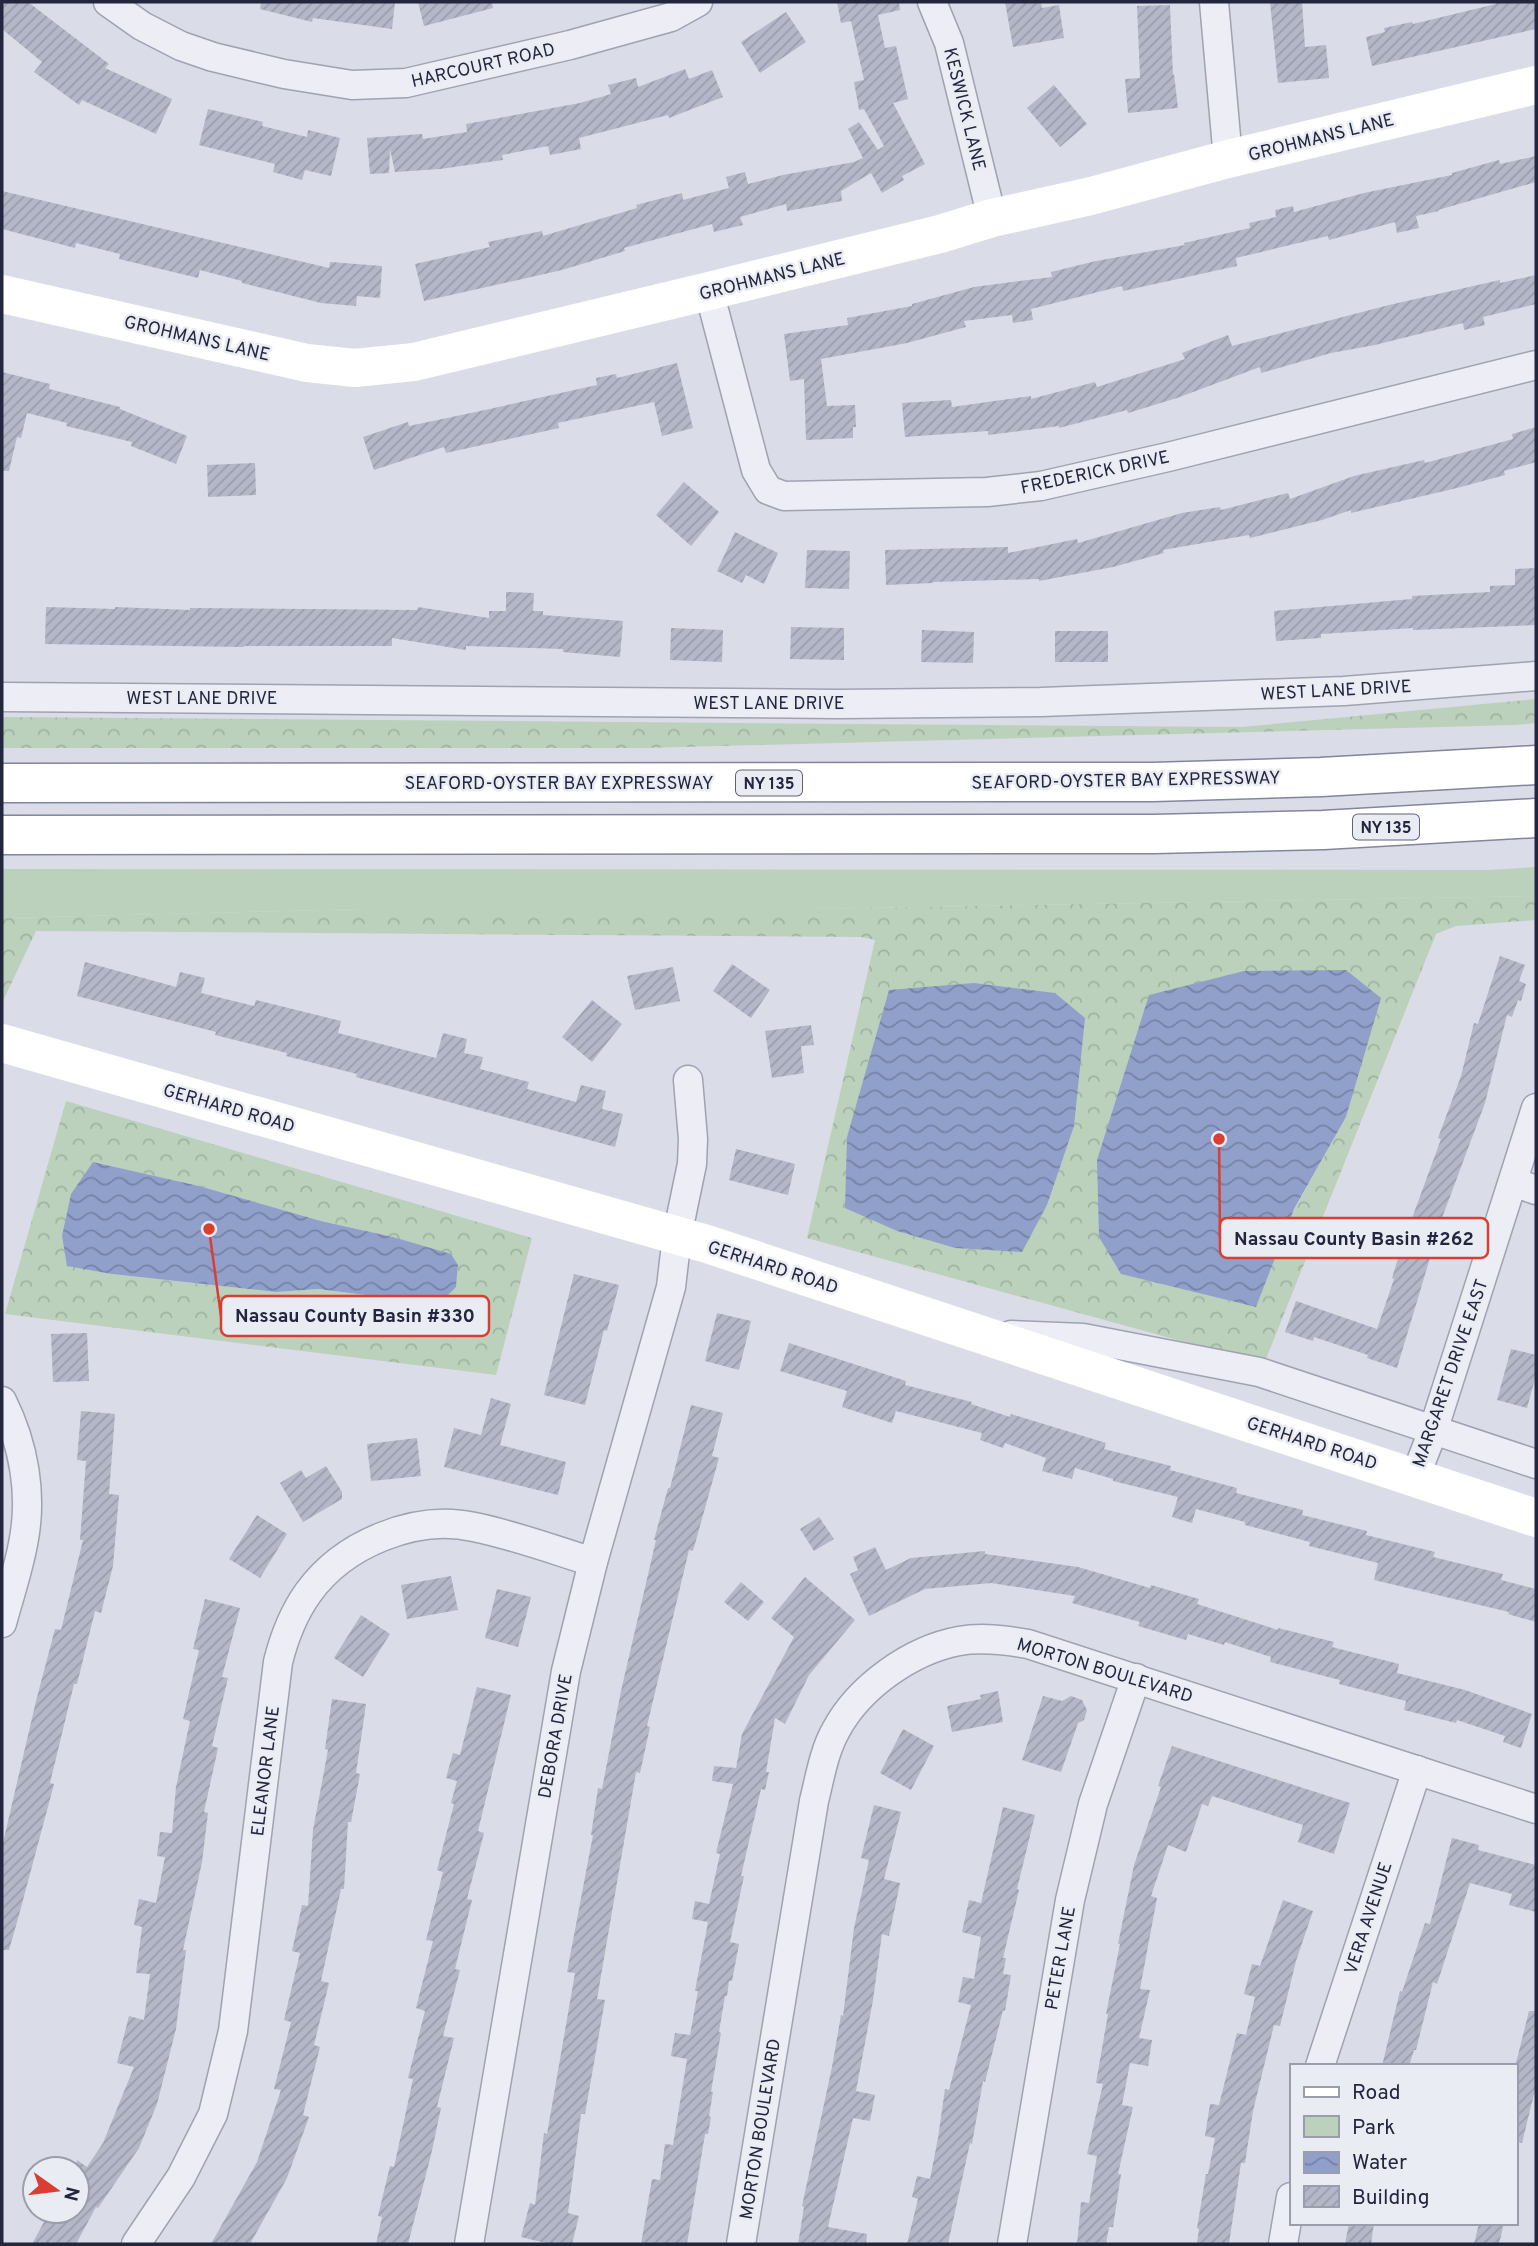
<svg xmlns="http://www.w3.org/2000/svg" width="1538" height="2246" viewBox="0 0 1538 2246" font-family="Overpass,sans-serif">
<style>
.green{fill:#bbd1bb}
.forest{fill:url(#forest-crowns);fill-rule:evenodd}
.water{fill:url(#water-waves)}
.building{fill:url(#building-hatch)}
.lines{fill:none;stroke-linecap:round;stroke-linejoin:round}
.street-casing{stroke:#9fa2b1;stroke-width:31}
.highway-casing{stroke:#81869e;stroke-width:41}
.street{stroke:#edeef5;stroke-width:28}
.secondary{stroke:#fff;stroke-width:38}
.highway{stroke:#fff;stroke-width:38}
.labels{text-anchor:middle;stroke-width:5;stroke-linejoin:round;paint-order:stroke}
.shield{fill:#eaecf4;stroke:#5f6275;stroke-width:2}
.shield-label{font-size:16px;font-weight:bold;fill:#23273e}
.street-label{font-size:18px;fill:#23273e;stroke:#eaecf4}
.leader{fill:none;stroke:#da3e31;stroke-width:2.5}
.callout-dot{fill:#da3e31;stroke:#eaecf4;stroke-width:2.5}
.callout{fill:#eaecf4;stroke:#da3e31;stroke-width:2.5}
.callout-label{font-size:19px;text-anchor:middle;font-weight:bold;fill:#23273e}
</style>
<defs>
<pattern id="forest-crowns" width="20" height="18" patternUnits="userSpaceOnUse" patternTransform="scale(1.75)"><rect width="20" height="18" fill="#bbd1bb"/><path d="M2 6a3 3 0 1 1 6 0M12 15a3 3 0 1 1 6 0" fill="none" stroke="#a0b3a2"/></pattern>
<pattern id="water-waves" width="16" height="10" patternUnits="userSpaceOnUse" patternTransform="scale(1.75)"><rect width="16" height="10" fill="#91a0cb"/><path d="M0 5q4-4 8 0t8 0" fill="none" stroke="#7682a6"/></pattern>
<pattern id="building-hatch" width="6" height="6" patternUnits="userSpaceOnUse" patternTransform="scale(1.75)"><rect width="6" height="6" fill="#b4b7c7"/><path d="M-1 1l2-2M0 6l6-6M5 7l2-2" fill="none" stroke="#9a9dac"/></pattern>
</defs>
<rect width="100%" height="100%" fill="#dadce7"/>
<polygon class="green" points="1536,867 1536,896 809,909 365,909 2,918 2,869 1489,870"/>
<g class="forest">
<polygon points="1536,699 1536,723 1516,725 644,748 2,748 2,717 1242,727"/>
<path d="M1536,896v24l-80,6 -20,8 -172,430 -457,-126 68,-298 -14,-3 -825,-6 -34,72v-85l363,-9h444zM1380,997l-34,120 -52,93zM845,1207l110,41 -58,-17z"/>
<path d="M66,1101l466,137 -36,137 -491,-61zM93,1162l106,24 122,35 72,16 65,28 -2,22 -42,14 -96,-12 -42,3 -164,-18z"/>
</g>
<g class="water">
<polygon points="1346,970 1381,998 1346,1117 1294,1209 1256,1307 1121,1274 1099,1237 1097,1160 1149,995 1244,971"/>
<polygon points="974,983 1055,993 1085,1018 1074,1126 1047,1205 1022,1252 955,1248 897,1231 845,1208 847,1137 889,990"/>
<polygon points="93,1162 199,1186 321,1221 393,1237 451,1254 458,1265 456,1287 445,1298 414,1301 318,1289 276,1292 112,1274 67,1266 62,1236 71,1194"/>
</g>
<g class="building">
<polygon points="2,2 28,2 109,64 105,68 172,99 156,134 82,100 79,105 34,72 42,62 2,29"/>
<polygon points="261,2 395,2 392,29 313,18 312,22 260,9"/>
<polygon points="418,2 492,2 493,8 424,26"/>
<polygon points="837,2 899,2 900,10 878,15 885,48 896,46 908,99 893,103 925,164 902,176 904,180 882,193 871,173 841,191 842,201 787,211 786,204 740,217 743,225 714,232 712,224 624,248 625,251 562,270 424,301 415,264 490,247 488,242 542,231 543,236 637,208 636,205 682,193 683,200 729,188 726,177 745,172 748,184 783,175 854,162 863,158 848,129 859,122 878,150 884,146 864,109 859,110 854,82 864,80 851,21 841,23"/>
<polygon points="1005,2 1041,2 1042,8 1059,5 1064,38 1013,47"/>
<polygon points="1270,2 1302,2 1305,47 1326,45 1329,78 1278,83"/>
<polygon points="1496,2 1536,2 1536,29 1372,66 1366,37 1385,32 1384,28 1412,22 1413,24 1496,4"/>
<polygon points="1170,5 1173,75 1174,74 1178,108 1128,113 1125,79 1140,78 1137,6"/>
<polygon points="786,12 806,42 760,73 741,42"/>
<polygon points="685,69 689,79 712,70 723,97 669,118 668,115 579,138 581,149 550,155 548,146 502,155 503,160 440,169 395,172 390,149 389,173 370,174 367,138 422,134 423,139 467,132 466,124 580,103 611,94 608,85 636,78 638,87"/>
<polygon points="1054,85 1087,124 1060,147 1027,108"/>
<polygon points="208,109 263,122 262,126 307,137 308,130 340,138 331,176 305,170 302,180 273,172 275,164 199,145"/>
<polygon points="1536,156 1536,182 1438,210 1439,211 1416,216 1419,228 1397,233 1395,222 1329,240 1328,236 1236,258 1237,266 1123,291 1122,286 1031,309 1033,320 1013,323 1012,315 964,321 966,327 907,343 821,359 827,406 855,405 856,427 853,427 853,438 806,440 804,379 790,381 784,334 848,325 847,318 912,306 912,304 974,287 1052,277 1051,272 1096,261 1185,245 1184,243 1250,228 1249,223 1276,217 1275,210 1293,206 1294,212 1364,193 1452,175 1452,173 1499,160 1500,164"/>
<polygon points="2,191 329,268 330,262 382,266 380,298 357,296 356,306 321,303 242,283 242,281 200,270 198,278 119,259 120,254 76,243 75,248 2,229"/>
<polygon points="1536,275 1536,304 1483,317 1485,325 1464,330 1463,323 1375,345 1331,353 1261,373 1260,367 1177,398 1128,413 1127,410 1059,428 1059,426 988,435 988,431 905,437 902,403 951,400 952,407 1031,396 1031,399 1095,382 1097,387 1185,359 1182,353 1228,335 1232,346 1389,305 1500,280 1500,283"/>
<polygon points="677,363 693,428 662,436 654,402 558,423 559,428 446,453 444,447 374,470 363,437 408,422 409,426 485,410 597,385 596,378 616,374 617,378"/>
<polygon points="2,372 50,384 49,389 120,407 120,409 187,436 176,464 131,446 132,442 66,426 67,423 27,413 21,438 17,437 9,471 2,471"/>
<polygon points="1536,427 1536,462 1504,471 1505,475 1457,488 1351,513 1351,510 1322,520 1250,538 1249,535 1163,550 1164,553 1113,567 1039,581 1039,579 933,582 933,583 886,585 885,550 1008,547 1008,553 1077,539 1078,543 1182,513 1220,507 1221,510 1288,493 1290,499 1354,476 1424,460 1425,463 1513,439 1512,434"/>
<polygon points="255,463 256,495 208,497 207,465"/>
<polygon points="684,482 719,512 691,546 656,515"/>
<polygon points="735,532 778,553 764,584 746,575 742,583 717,571"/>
<polygon points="807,550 850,551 849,589 805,588"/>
<polygon points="1536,568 1536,625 1413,630 1413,628 1321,634 1321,638 1276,641 1274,611 1412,599 1412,596 1490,592 1490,586 1515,585 1515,569"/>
<polygon points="506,592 534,593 533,611 543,611 543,615 623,621 620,657 563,652 563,649 466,646 466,650 392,638 392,646 244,646 244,647 45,644 46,607 115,609 115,607 190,610 190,608 417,610 418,607 489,618 489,611 506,611"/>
<polygon points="791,627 844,628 844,660 790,659"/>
<polygon points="671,628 723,630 722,662 670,660"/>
<polygon points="922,630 974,632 973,663 921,662"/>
<rect x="1055" y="631" width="53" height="31"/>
<polygon points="1500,956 1525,965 1519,981 1526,984 1521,1001 1518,1000 1512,1017 1507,1015 1485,1103 1442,1218 1397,1368 1367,1358 1368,1355 1314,1337 1313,1341 1285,1332 1296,1301 1377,1329 1394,1279 1392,1278 1410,1220 1411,1221 1441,1139 1438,1138 1461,1076 1474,1023 1478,1024"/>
<polygon points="85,962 176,987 180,972 205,978 201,993 254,1006 256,1000 341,1021 338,1033 436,1058 443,1033 467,1039 464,1053 483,1057 480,1069 529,1082 527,1089 576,1102 581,1085 606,1091 602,1109 623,1114 615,1147 356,1077 357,1074 286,1056 287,1053 215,1035 216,1032 77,996"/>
<polygon points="732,964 770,990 751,1018 713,991"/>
<polygon points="673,967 680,1001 635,1010 627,976"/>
<polygon points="592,1000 622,1024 592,1062 562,1037"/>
<polygon points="811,1025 814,1045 801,1046 804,1073 772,1078 765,1031"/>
<polygon points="736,1149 795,1164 788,1195 729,1180"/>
<polygon points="574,1274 619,1285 607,1331 604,1330 585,1405 544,1395"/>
<polygon points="717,1313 751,1321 739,1370 705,1361"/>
<polygon points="87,1333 89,1381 53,1382 51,1334"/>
<polygon points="789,1343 906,1381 905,1385 972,1402 971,1404 1010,1417 1011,1414 1106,1443 1104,1449 1171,1466 1170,1470 1237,1488 1236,1493 1303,1510 1302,1515 1367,1531 1366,1535 1435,1552 1433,1557 1503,1574 1501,1580 1536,1589 1536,1622 1508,1614 1509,1612 1374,1580 1378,1563 1309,1546 1310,1542 1245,1525 1245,1522 1196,1509 1192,1523 1172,1517 1178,1497 1113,1481 1113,1479 1075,1468 1072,1479 1042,1471 1046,1458 1005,1443 1003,1448 980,1440 982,1433 896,1411 892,1423 842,1407 847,1391 780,1371"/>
<polygon points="1511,1349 1536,1355 1536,1375 1527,1408 1497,1400"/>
<polygon points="491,1398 511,1404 500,1445 566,1462 558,1495 444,1467 454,1428 481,1435"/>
<polygon points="691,1405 723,1413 712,1456 719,1458 693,1551 689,1550 647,1726 650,1727 640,1773 636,1772 597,1999 605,2000 585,2114 581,2114 568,2213 579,2216 572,2244 550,2244 521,2237 530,2203 535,2205 544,2133 547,2134 575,1973 567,1972 593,1835 591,1835 598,1788 602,1789 621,1691 656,1540 654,1540 668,1488 670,1488"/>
<polygon points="81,1411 115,1414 109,1494 119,1495 113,1566 101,1613 95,1611 77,1684 74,1684 50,1783 54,1784 19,1915 9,1950 2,1950 2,1847 36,1701 55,1629 61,1630 83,1540 80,1540 86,1461 77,1460"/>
<polygon points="417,1438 421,1476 371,1481 367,1444"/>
<polygon points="326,1466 342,1492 342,1499 303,1522 280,1483 301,1470 306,1478"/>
<polygon points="257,1515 287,1534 260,1578 229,1559"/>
<polygon points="819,1517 834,1539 814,1551 800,1529"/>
<polygon points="875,1547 886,1570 911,1558 985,1551 985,1554 1078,1567 1150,1588 1151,1585 1199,1599 1197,1604 1278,1630 1278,1628 1334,1642 1332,1647 1399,1664 1397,1673 1465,1690 1532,1714 1521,1748 1503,1742 1505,1736 1457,1720 1456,1723 1404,1710 1406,1701 1339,1684 1340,1680 1270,1662 1271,1657 1225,1642 1224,1645 1188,1634 1186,1640 1138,1626 1140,1622 1072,1603 1075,1596 991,1583 925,1589 869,1616 850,1574 858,1570 853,1557"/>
<polygon points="451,1576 458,1610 407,1619 401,1585"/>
<polygon points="805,1577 855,1620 809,1675 785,1724 775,1718 766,1772 769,1772 765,1790 761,1789 741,1876 744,1876 730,1942 739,1944 732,1981 729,1981 727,1996 725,1996 719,2032 721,2033 711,2092 713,2092 709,2116 711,2117 708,2134 705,2134 687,2244 641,2244 652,2179 660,2180 665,2144 673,2145 687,2059 671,2056 675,2033 690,2035 698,1991 695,1991 708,1922 692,1919 695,1901 709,1904 720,1854 716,1853 733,1784 712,1781 714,1766 736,1768 742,1734 794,1637 771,1618"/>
<polygon points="741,1582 764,1602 748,1621 724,1602"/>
<polygon points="497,1589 531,1597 518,1647 485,1638"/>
<polygon points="205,1599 240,1608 222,1677 228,1678 212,1746 218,1748 204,1812 208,1813 202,1862 183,1950 186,1950 176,2029 157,2104 139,2148 98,2208 96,2207 76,2244 32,2244 50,2211 77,2211 77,2160 87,2167 103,2143 134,2067 117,2063 129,2016 144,2020 150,1974 136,1973 142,1927 134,1925 139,1899 156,1903 165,1857 157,1856 160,1832 172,1833 176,1787 190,1721 183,1719 199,1650 193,1649"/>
<polygon points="361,1615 390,1634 363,1677 334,1658"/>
<polygon points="477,1687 511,1695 478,1831 484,1833 467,1899 472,1900 455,1969 460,1970 443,2036 454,2038 437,2107 441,2108 431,2155 408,2244 376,2244 382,2217 378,2216 390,2166 394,2167 413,2079 408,2078 425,2011 416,2008 433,1941 426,1940 443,1872 437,1870 454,1804 451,1803 457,1781 446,1778 453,1753 460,1755"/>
<polygon points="998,1691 1003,1722 952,1732 947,1706 981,1699 980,1695"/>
<polygon points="1043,1696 1062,1701 1071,1696 1082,1700 1087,1710 1084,1720 1078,1723 1061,1772 1022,1760"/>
<polygon points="332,1699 366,1704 356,1773 360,1774 351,1822 348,1822 344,1889 341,1889 321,1981 329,1983 314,2045 320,2047 303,2115 309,2117 287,2178 250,2244 211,2244 257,2162 281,2090 274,2089 291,2022 284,2020 300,1953 292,1951 302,1905 308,1906 313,1830 328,1750 325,1749"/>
<polygon points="903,1729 934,1746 911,1790 880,1773"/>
<polygon points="1172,1746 1350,1803 1334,1854 1298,1842 1303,1825 1212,1796 1208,1806 1202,1804 1186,1852 1168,1845 1151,1896 1157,1898 1140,1989 1150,1990 1139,2038 1152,2040 1148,2066 1130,2063 1122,2105 1133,2107 1118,2174 1121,2174 1113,2227 1109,2227 1106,2244 1077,2244 1081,2202 1089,2203 1097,2156 1087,2154 1103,2084 1096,2083 1108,2014 1106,2014 1120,1944 1118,1944 1134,1865 1161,1787 1158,1786"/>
<polygon points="874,1805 901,1812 884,1879 900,1883 889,1936 882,1934 873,2000 856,2091 875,2095 870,2121 853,2118 828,2227 867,2234 866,2244 798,2244 804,2207 802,2206 832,2067 841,2015 843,2016 854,1928 869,1860 861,1858"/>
<polygon points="1003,1807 1035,1815 1017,1889 1019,1890 1003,1958 1006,1958 1003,1974 1011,1975 1005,2011 1003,2010 985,2082 983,2081 972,2144 970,2143 948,2244 907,2244 918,2199 912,2197 917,2176 930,2179 938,2138 945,2089 949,2090 971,2005 958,2002 963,1977 974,1979 981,1937 962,1932 969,1900 981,1903"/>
<polygon points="1452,1838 1479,1845 1478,1850 1536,1865 1536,1912 1509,1905 1512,1894 1470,1883 1437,1984 1433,1982 1416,2050 1414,2050 1409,2066 1382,2066 1400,1991 1402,1992 1425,1923 1430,1924"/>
<polygon points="1283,1900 1313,1911 1296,1961 1280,2026 1274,2025 1253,2111 1245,2163 1241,2163 1229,2244 1197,2244 1199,2229 1197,2228 1206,2174 1208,2174 1215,2138 1205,2136 1210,2104 1219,2105 1237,2033 1246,2035 1255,1997 1244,1994 1252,1964 1260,1966"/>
<polygon points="1529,2011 1536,2011 1536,2086 1522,2143 1515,2142 1515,2067"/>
<polygon points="1349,2223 1374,2223 1371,2244 1345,2244"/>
<polygon points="1479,2223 1504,2223 1499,2244 1474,2244"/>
</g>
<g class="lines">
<defs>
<g id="street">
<polyline points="108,2 142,26 181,46 213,57 284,74 352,85 406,83 570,45 671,17 698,2"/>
<polyline points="932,2 949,43 992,218"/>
<polyline points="1214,2 1228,159"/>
<polyline points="709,291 756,470 768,490 784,496 987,492 1041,486 1168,457 1536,365"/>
<polyline points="2,697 839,704 1041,702 1344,691 1536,676"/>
<polyline points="1513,1182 1536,1190"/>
<polyline points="1011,1335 1083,1338 1259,1372 1536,1464"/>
<path d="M2,1401c22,44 31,94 21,143 -5,27 -14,53 -21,79"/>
<polyline points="1415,1477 1433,1431 1536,1108"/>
<polyline points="1320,2066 1417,1770"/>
<path d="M136,2244l45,-67 32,-63 20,-83 45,-369c6,-24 15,-48 30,-69 35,-49 107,-79 166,-66 40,8 80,23 119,35"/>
<polyline points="469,2244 566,1671 593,1562 671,1287 677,1236 692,1164 693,1139 688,1080"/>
<path d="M741,2244l73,-443c6,-24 10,-50 22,-71 23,-43 75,-80 123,-89 23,-4 46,-1 69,3l508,165"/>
<polyline points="1012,2244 1070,1900 1093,1804 1136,1678"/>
<polyline points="1283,2244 1291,2197"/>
</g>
<g id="highway">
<polyline points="2,783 1153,782 1321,777 1536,765"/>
<polyline points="2,835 1154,834 1323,830 1536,818"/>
</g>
</defs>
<use href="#street" class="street-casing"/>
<use href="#highway" class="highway-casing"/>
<use href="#street" class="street"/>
<g class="secondary">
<polyline points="2,294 307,363 355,368 414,362 709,291 940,234 992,218 1091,196 1228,159 1536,85"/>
<polyline points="2,1043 707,1244 1536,1518"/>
</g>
<use href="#highway" class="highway"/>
</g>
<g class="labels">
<g class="shield">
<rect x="736" y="770.5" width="66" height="25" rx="5"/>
<rect x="1353" y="814.5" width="66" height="25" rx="5"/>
</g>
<g class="shield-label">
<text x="769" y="789">NY 135</text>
<text x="1386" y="833">NY 135</text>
</g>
<g class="street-label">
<text transform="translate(483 65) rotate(-13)" y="6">HARCOURT ROAD</text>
<text transform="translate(965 109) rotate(76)" y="6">KESWICK LANE</text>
<text transform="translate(1321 137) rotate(-14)" y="6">GROHMANS LANE</text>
<text transform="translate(772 276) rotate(-14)" y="6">GROHMANS LANE</text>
<text transform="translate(197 338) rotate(13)" y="6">GROHMANS LANE</text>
<text transform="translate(1095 472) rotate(-12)" y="6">FREDERICK DRIVE</text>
<text transform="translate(1336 690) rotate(-3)" y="6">WEST LANE DRIVE</text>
<text x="202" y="704">WEST LANE DRIVE</text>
<text x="769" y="709">WEST LANE DRIVE</text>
<text transform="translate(1126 780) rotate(-1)" y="6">SEAFORD-OYSTER BAY EXPRESSWAY</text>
<text x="559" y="789">SEAFORD-OYSTER BAY EXPRESSWAY</text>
<text transform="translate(229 1108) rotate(16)" y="6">GERHARD ROAD</text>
<text transform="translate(773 1267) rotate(18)" y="6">GERHARD ROAD</text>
<text transform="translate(1450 1373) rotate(-71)" y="6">MARGARET DRIVE EAST</text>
<text transform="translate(1312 1443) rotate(18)" y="6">GERHARD ROAD</text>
<text transform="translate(1105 1670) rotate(17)" y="6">MORTON BOULEVARD</text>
<text transform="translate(555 1736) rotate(-80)" y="6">DEBORA DRIVE</text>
<text transform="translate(265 1771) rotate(-83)" y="6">ELEANOR LANE</text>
<text transform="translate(1368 1918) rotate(-72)" y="6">VERA AVENUE</text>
<text transform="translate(1060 1958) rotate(-80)" y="6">PETER LANE</text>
<text transform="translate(760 2129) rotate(-81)" y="6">MORTON BOULEVARD</text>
</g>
</g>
<path class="leader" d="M1219 1139L1220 1238M209 1229L221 1316"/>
<g class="callout-dot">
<circle cx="1219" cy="1139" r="7"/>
<circle cx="209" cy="1229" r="7"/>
</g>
<g class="callout">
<rect x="1220" y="1218" width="268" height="40" rx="7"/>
<rect x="221" y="1296" width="268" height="40" rx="7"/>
</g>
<g class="callout-label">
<text x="1354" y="1245">Nassau County Basin #262</text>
<text x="355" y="1322">Nassau County Basin #330</text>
</g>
<rect width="1538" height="2246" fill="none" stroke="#23273e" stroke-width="7"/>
<rect x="1290" y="2064" width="228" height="161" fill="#eaecf4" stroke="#9a9dab" stroke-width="2"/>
<rect x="1304" y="2087" width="35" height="10" fill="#ffffff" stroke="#9a9dab" stroke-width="2"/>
<text x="1352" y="2099" font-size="21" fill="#23273e">Road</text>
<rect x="1304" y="2116" width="35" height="21" fill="#bbd1bb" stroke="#9a9dab" stroke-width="2"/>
<text x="1352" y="2134" font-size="21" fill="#23273e">Park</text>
<rect x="1304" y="2152" width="35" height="21" fill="url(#water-waves)" stroke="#9a9dab" stroke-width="2"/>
<text x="1352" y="2169" font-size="21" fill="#23273e">Water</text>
<rect x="1304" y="2186" width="35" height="21" fill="url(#building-hatch)" stroke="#9a9dab" stroke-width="2"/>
<text x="1352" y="2204" font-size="21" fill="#23273e">Building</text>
<g transform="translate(56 2190) rotate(104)"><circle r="33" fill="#eaecf4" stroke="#9a9dab" stroke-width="2"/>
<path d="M0-5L12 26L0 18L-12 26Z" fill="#da3e31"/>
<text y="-10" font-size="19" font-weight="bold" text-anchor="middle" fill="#23273e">N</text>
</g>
</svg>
